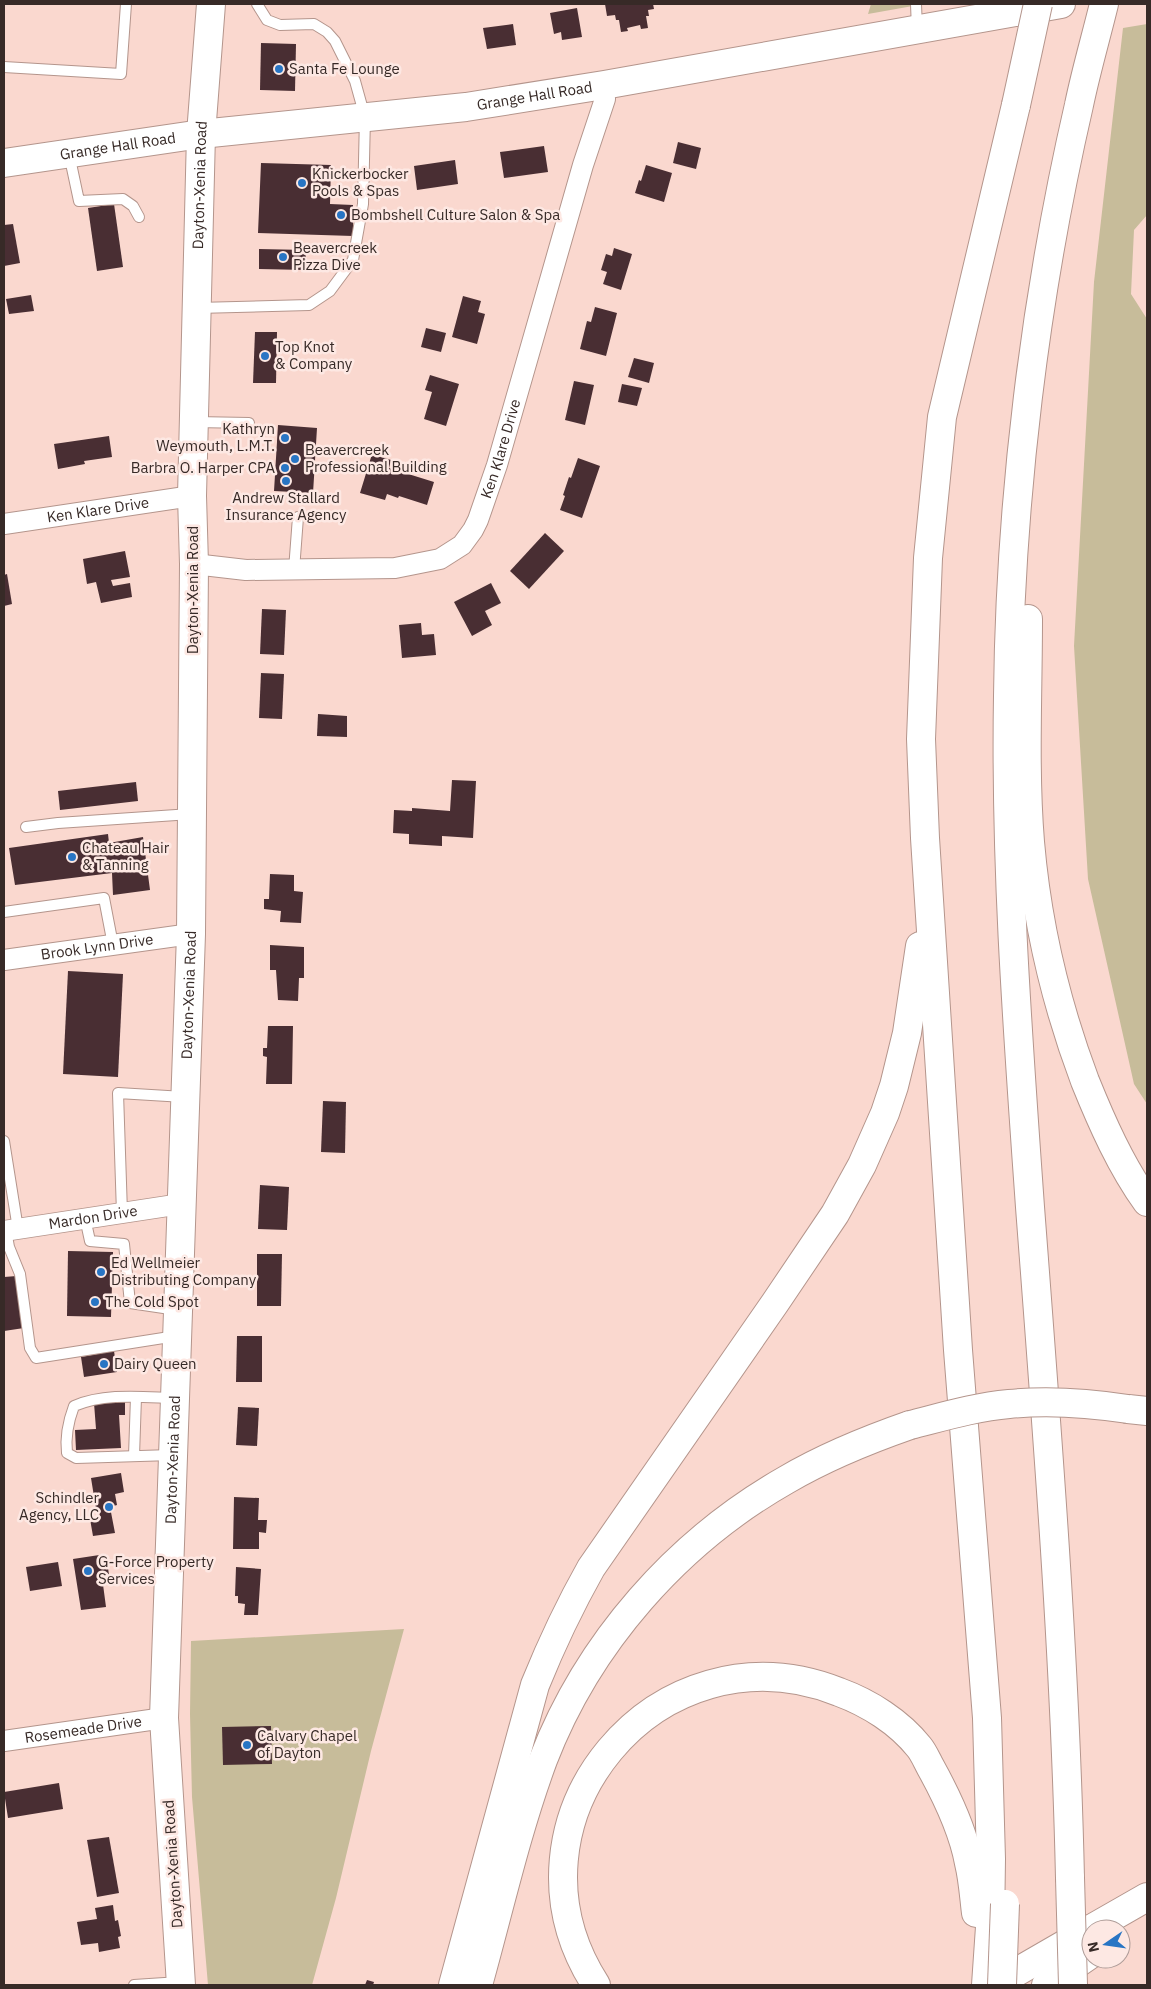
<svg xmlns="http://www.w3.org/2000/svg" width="1151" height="1989" viewBox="0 0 1151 1989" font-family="'IBM Plex Sans',sans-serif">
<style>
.green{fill:#c7bc9a}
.building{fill:#492e33}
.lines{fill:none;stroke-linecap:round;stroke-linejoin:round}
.lane-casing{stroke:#b4958c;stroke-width:12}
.street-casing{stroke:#b4958c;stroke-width:22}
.secondary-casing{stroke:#b4958c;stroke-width:30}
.highway-casing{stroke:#b4958c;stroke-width:30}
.lane{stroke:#fff;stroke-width:10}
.street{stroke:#fff;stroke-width:20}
.secondary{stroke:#fff;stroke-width:28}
.highway{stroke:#fff;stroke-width:28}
.highway-bridge-casing{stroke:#b4958c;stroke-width:30;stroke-linecap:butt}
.highway-bridge{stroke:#fff;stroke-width:28}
.poi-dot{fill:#2875c4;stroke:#fde8e3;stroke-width:2}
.labels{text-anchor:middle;stroke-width:5;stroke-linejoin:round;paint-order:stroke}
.poi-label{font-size:15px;fill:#372a27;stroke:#fde8e3;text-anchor:start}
.street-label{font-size:15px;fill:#372a27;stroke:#fde8e3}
</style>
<rect width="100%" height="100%" fill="#fad8cf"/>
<g class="green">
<polygon points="871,4 924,4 868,14"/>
<polygon points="1147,24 1147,215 1134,230 1131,294 1147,319 1147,1104 1134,1084 1088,879 1074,646 1094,282 1123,28"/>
<polygon points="404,1629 371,1751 336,1898 312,1985 208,1985 192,1797 190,1714 191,1641"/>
</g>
<g class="building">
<polygon points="605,4 653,4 654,9 648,10 649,16 646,16 648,28 641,29 640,25 627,28 628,31 621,32 619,20 616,20 615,15 607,16"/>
<polygon points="577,8 582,37 562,40 561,32 554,34 550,13"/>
<polygon points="513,24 516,45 487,49 483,28"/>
<polygon points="261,43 296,44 295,91 260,90"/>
<polygon points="678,142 701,148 696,169 673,163"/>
<polygon points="544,146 548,172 504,178 500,152"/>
<polygon points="455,160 458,184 417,190 414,166"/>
<polygon points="261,163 331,165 330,204 353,205 353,236 258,233"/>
<polygon points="646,165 672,173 664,202 635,193 639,180 641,181"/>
<polygon points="114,204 123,267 97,271 88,208"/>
<polygon points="13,224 20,263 4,266 4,225"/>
<polygon points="614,248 632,254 621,290 603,284 607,272 601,270 606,254 612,256"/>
<polygon points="259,249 306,250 305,270 259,269"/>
<polygon points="31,295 34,311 9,314 6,299"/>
<polygon points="463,296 481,301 478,312 485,314 477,344 452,337"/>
<polygon points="595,307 617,313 606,356 580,349 587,321 591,322"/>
<polygon points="426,328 446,333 441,352 421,347"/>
<polygon points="255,332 277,332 276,383 253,383"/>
<polygon points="634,358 654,363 649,383 628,377"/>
<polygon points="430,375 459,384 446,426 424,419 432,392 425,390"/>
<polygon points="574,381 594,385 585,425 565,420"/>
<polygon points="622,384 642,388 637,406 618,402"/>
<polygon points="278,425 317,428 313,493 274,491"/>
<polygon points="109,436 112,457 84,461 85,464 58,469 54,444"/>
<polygon points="372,454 391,460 389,468 434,482 427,505 399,496 398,498 387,494 385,500 360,493"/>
<polygon points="578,458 600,466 582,518 560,510 565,496 563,495 569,477 571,478"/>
<polygon points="545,533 564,551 529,589 510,571"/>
<polygon points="125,551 130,577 111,580 113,586 130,583 132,597 101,603 96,582 87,584 83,559"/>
<polygon points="7,574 12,604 4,606 4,575"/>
<polygon points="491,583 501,603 485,611 492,625 472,636 454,602"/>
<polygon points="262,609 286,610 284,655 260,654"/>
<polygon points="421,623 422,635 434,634 436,655 402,658 399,625"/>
<polygon points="261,673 284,674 282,719 259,718"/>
<polygon points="318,714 347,716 347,737 317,736"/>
<polygon points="452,780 476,781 473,838 442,836 442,846 409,844 409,834 393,833 394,810 412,811 412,808 450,811"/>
<polygon points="136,782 138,801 60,810 58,791"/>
<polygon points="108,834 109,843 143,837 150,890 113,895 112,873 15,885 9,848"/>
<polygon points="270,874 294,875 294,891 303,892 301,923 280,922 281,911 264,909 264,899 269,899"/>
<polygon points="270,945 304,947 304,978 299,978 298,1001 278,1000 276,970 270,970"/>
<polygon points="68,971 123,974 118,1077 63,1074"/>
<polygon points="268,1026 293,1026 292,1084 266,1084 267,1057 263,1056 263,1048 267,1048"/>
<polygon points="323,1101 346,1102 345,1153 321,1152"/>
<polygon points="260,1185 289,1187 287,1230 258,1229"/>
<polygon points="68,1251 113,1252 111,1317 67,1316"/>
<polygon points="257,1254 282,1254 281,1306 257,1306"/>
<polygon points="17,1276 24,1328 4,1331 4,1277"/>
<polygon points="237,1336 262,1336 262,1382 236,1382"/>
<polygon points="114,1351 117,1372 84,1377 81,1357"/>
<polygon points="125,1400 125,1415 119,1415 121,1448 76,1450 75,1430 96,1429 94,1403"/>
<polygon points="238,1407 259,1408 257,1446 236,1445"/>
<polygon points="121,1473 124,1492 115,1494 117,1505 110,1507 115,1533 93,1536 90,1519 100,1518 99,1509 96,1509 91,1478"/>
<polygon points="234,1497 259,1498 258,1520 267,1520 266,1533 259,1532 259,1549 233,1549"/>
<polygon points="106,1554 109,1575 102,1577 106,1607 81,1610 73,1559"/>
<polygon points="58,1562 62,1586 30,1591 26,1567"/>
<polygon points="236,1567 261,1569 258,1615 244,1615 245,1604 238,1603 238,1596 235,1596"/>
<polygon points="271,1726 272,1764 223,1765 222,1727"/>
<polygon points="59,1783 63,1809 8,1818 4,1792"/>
<polygon points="109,1837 119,1893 97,1897 87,1840"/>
<polygon points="113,1905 115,1921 118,1920 121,1936 118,1937 120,1948 99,1952 98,1943 81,1945 77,1922 97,1919 95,1908"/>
<polygon points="367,1980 374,1982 373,1985 365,1985"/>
</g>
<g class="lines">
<defs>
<g id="lane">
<polyline points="916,4 917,29"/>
<polyline points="4,67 121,74 126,4"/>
<polyline points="69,154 79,201 123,199 133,206 139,217"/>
<polyline points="197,308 309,305 330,291 353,260 363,204 365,117 355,81 335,41 327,32 314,24 280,25 267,20 257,4"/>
<polyline points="195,422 249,423"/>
<polyline points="294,570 298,517"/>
<polyline points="26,827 58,823 191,814"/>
<polyline points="4,912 104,898 113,945"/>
<polyline points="4,1141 18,1229"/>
<polyline points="122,1213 118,1093 184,1097"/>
<polyline points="85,1218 90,1241 124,1244 130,1303 177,1310"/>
<polyline points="6,1230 9,1247 20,1274 30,1348 36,1358 176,1336"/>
<path d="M172,1455l-96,3 -9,-5c-2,-17 1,-31 7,-47 31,-13 66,-9 100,-8"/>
<polyline points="134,1456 136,1397"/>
<polyline points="134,1985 180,1982"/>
</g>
<g id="street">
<path id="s1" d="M4,524l188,-28"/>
<path id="s2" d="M194,564l52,6 149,-2 45,-9 22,-14 11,-15 5,-10 19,-55 86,-300 22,-66 -1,-14"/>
<path id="s3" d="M4,960l187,-26"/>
<path id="s4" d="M4,1231l177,-27"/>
<path id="s5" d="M4,1741l160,-23"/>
</g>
<g id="secondary">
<path id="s6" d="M4,163l197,-29 265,-27 138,-22 457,-81"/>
<path id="s7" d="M181,1985l-17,-267 27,-784 3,-370 -2,-68 9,-362 10,-130"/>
</g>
<g id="highway">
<path d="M1028,619c0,74 -4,149 2,223 7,82 26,162 55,239 17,42 36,85 62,121"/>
<polyline points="1128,1409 1147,1411"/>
<path d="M1070,1878c-5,-224 -23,-447 -40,-671 -12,-170 -25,-340 -22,-511 2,-196 27,-400 71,-591 7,-34 17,-68 25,-101"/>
<polyline points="1091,1929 1147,1897"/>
<path d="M453,1985l82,-300c17,-42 34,-78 56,-117l184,-265 60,-89 27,-49 23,-52 9,-27 13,-53 13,-87"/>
<path d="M478,1985c21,-75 38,-152 65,-225 45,-117 134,-218 243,-280 39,-23 81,-40 124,-55"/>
<path d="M596,1985c-106,-164 62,-365 243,-293 30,11 60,30 80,55 5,6 8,14 12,21 16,29 32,62 38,95 4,16 5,34 7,50"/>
<polyline points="986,1985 990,1927 991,1859 987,1718 958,1350 925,838 921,739 928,558 942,417 1016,105"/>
<polyline points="994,1985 1091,1929"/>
<polyline points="1046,1985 1091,1954"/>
</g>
</defs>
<use href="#lane" class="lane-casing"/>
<use href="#street" class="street-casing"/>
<use href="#secondary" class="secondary-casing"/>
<use href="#highway" class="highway-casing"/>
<use href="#lane" class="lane"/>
<use href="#street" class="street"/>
<use href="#secondary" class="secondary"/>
<use href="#highway" class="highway"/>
<defs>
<g id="highway-bridge">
<polyline points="1016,105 1038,4"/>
<path d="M910,1425c32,-8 65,-18 99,-21 39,-4 80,-1 119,5"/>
<polyline points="1070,1878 1073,1985"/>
<polyline points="1002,1985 1005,1904"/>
</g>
</defs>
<use href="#highway-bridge" class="highway-bridge-casing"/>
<use href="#highway-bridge" class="highway-bridge"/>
</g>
<g class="poi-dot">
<circle cx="279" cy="69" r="5"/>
<circle cx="302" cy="183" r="5"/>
<circle cx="341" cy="215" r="5"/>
<circle cx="283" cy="257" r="5"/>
<circle cx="265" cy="356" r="5"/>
<circle cx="285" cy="438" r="5"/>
<circle cx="295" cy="459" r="5"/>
<circle cx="285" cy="468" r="5"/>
<circle cx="286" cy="481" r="5"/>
<circle cx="72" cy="857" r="5"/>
<circle cx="101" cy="1272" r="5"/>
<circle cx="95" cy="1302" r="5"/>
<circle cx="104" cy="1364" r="5"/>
<circle cx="109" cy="1507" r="5"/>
<circle cx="88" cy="1571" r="5"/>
<circle cx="247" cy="1745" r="5"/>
</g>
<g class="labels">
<g class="poi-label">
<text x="289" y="74">Santa Fe Lounge</text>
<text x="312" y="179">Knickerbocker<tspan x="312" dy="17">Pools &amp; Spas</tspan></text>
<text x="351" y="220">Bombshell Culture Salon &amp; Spa</text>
<text x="293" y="253">Beavercreek<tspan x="293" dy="17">Pizza Dive</tspan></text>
<text x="275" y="352">Top Knot<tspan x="275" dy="17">&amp; Company</tspan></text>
<text x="275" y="434" text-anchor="end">Kathryn<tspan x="275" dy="17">Weymouth, L.M.T.</tspan></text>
<text x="305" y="455">Beavercreek<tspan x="305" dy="17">Professional Building</tspan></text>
<text x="275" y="473" text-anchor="end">Barbra O. Harper CPA</text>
<text x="286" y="503" text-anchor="middle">Andrew Stallard<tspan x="286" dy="17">Insurance Agency</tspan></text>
<text x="82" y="853">Chateau Hair<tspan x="82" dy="17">&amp; Tanning</tspan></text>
<text x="111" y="1268">Ed Wellmeier<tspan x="111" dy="17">Distributing Company</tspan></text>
<text x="105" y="1307">The Cold Spot</text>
<text x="114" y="1369">Dairy Queen</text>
<text x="99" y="1503" text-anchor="end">Schindler<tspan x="99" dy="17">Agency, LLC</tspan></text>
<text x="98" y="1567">G-Force Property<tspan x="98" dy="17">Services</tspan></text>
<text x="257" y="1741">Calvary Chapel<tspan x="257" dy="17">of Dayton</tspan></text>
</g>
<g class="street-label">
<text dy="5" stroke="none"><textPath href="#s6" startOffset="535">Grange Hall Road</textPath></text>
<text dy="5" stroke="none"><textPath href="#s6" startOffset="115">Grange Hall Road</textPath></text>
<text dy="5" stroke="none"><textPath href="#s7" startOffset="1801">Dayton-Xenia Road</textPath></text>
<text dy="5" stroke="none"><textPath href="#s2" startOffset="378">Ken Klare Drive</textPath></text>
<text dy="5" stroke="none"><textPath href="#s1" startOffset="95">Ken Klare Drive</textPath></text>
<text transform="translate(193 590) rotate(-90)" y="5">Dayton-Xenia Road</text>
<text dy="5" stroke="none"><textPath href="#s3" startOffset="94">Brook Lynn Drive</textPath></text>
<text dy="5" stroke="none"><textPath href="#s7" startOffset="991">Dayton-Xenia Road</textPath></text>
<text dy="5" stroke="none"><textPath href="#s4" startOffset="90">Mardon Drive</textPath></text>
<text dy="5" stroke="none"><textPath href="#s7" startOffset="526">Dayton-Xenia Road</textPath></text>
<text dy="5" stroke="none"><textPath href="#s5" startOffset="80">Rosemeade Drive</textPath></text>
<text transform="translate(173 1864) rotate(-94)" y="5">Dayton-Xenia Road</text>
</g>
</g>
<rect width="1151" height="1989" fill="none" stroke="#372a27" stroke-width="10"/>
<g transform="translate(1106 1944) rotate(257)"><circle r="24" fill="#fde8e3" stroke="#ae9c98"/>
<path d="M0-4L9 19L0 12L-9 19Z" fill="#2875c4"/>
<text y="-8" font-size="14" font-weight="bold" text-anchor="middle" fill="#372a27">N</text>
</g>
</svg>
